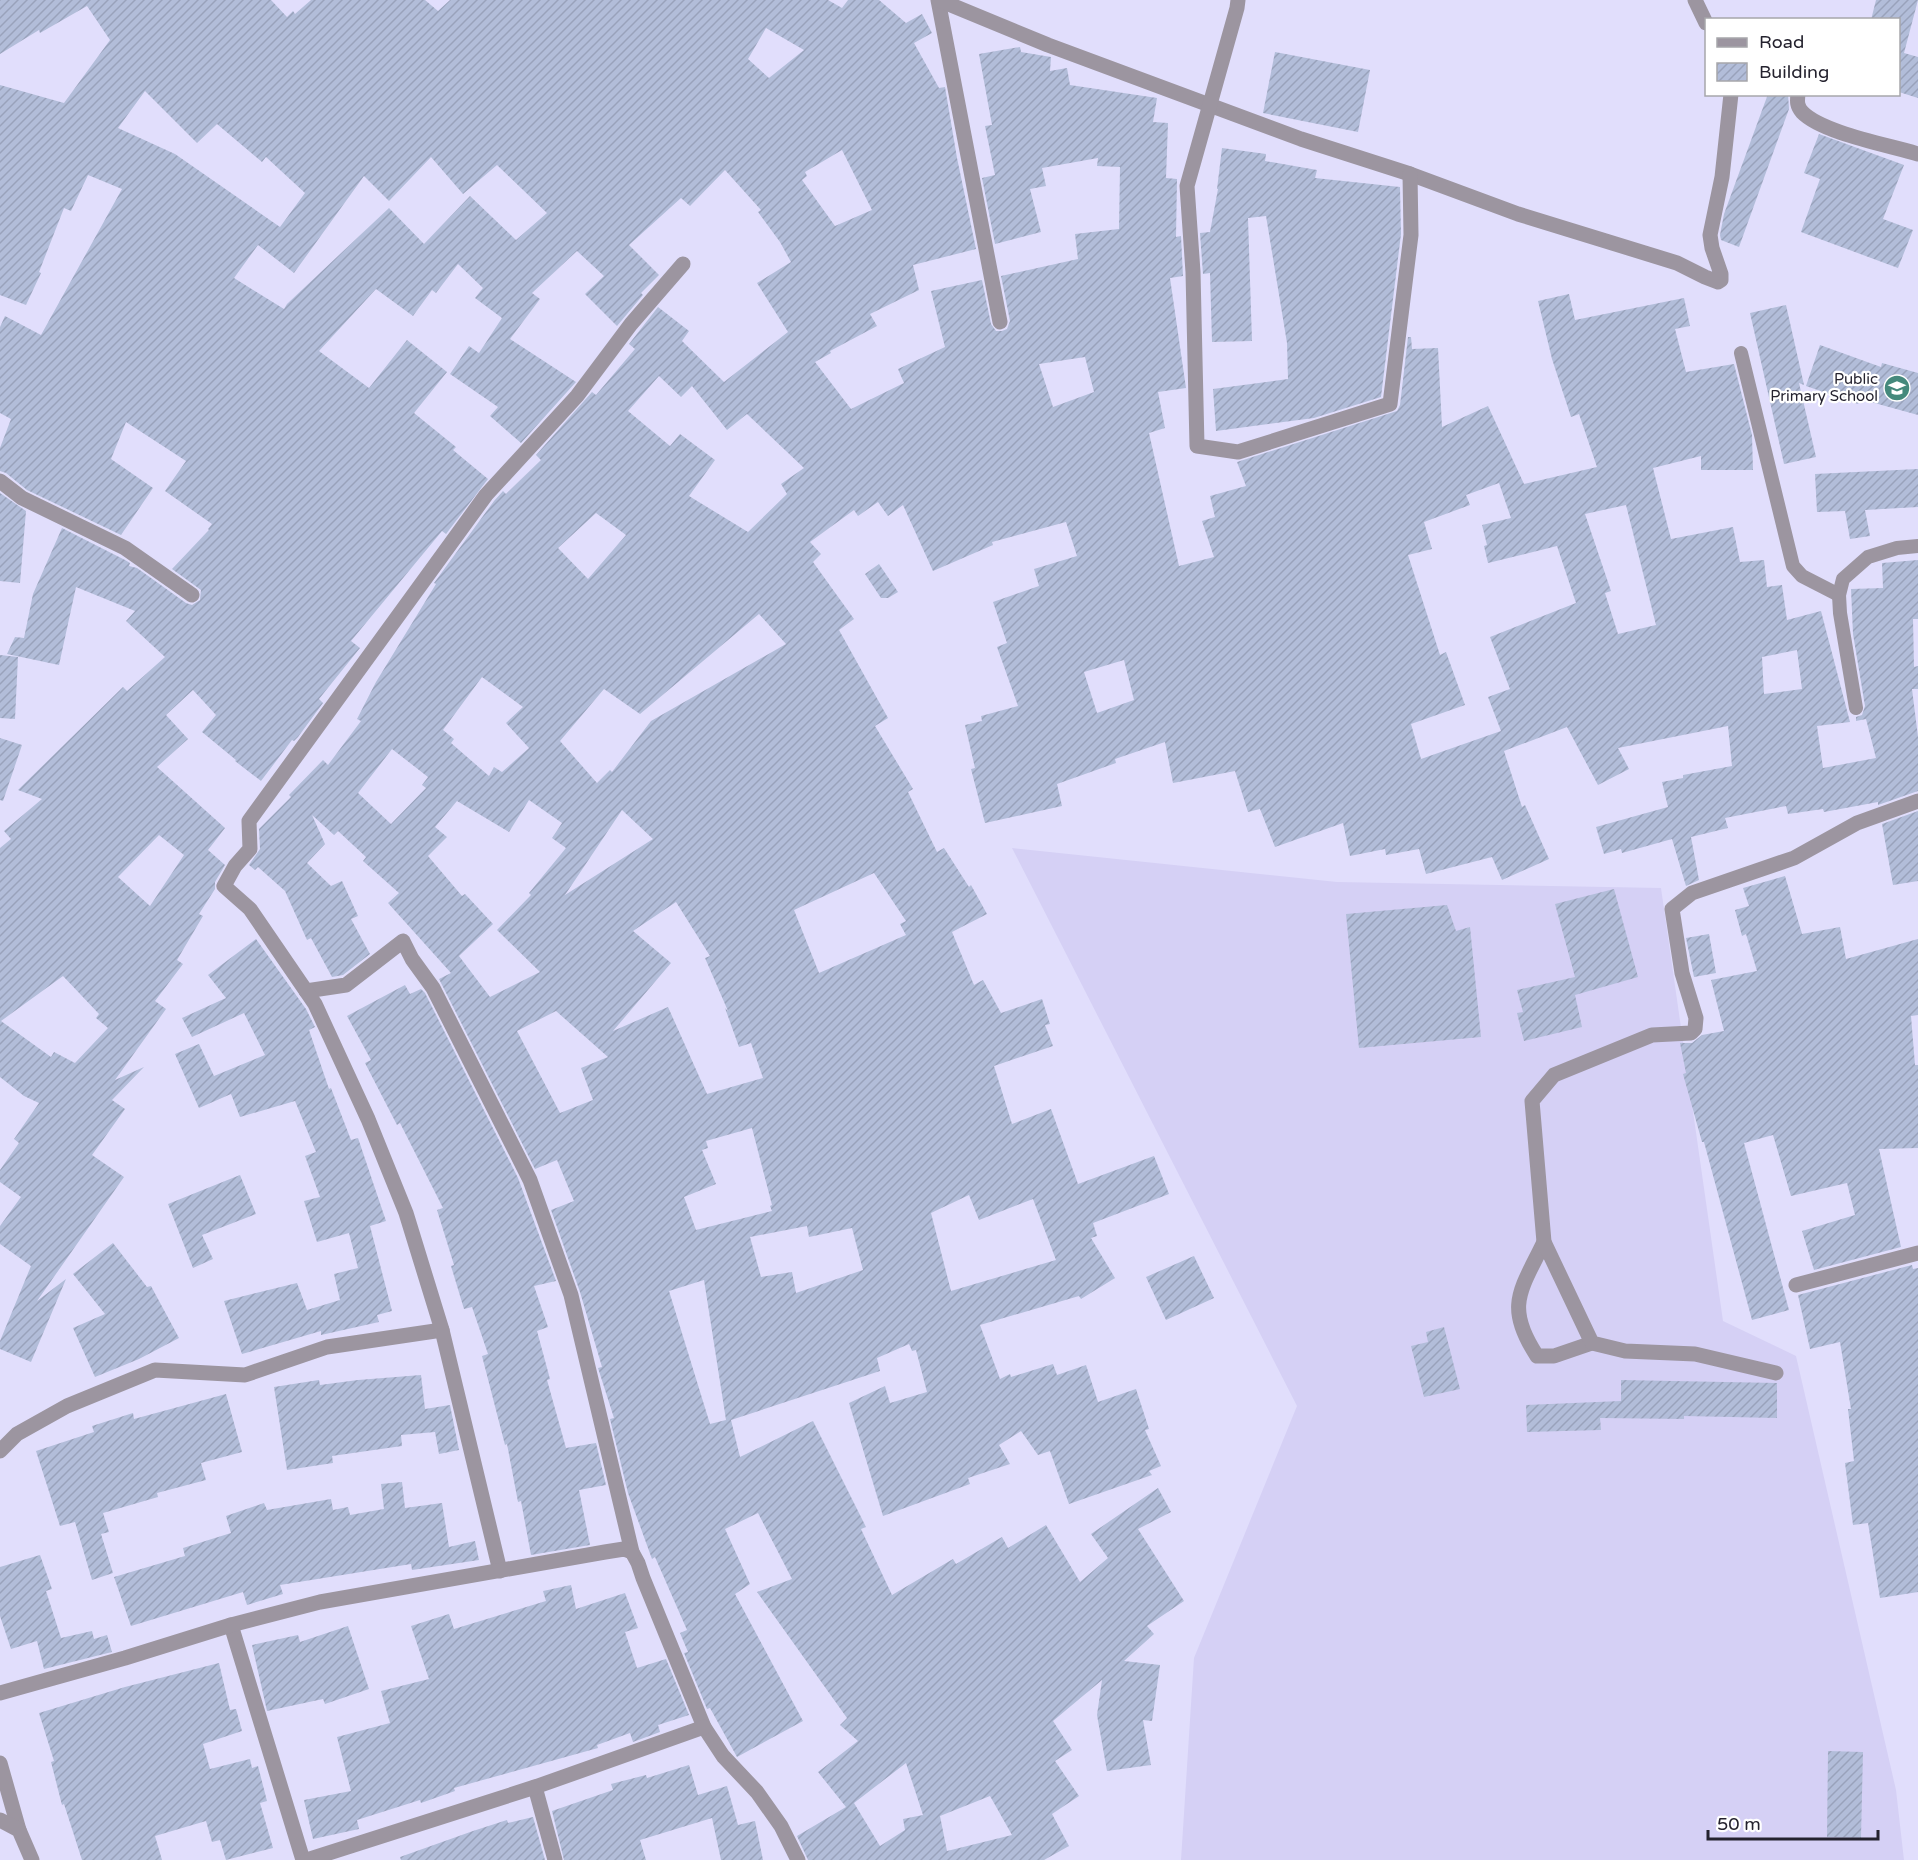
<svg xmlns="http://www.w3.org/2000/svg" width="1918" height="1860" viewBox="0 0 1918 1860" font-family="'Varela Round',sans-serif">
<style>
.built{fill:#d5d0f5}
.building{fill:url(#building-hatch);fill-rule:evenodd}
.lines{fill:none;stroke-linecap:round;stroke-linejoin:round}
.service{stroke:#9c95a0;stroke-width:14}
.minor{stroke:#9c95a0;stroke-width:15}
.tertiary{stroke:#9c95a0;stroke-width:15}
.labels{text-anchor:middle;stroke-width:4.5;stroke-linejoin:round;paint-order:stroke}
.poi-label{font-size:15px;fill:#24222e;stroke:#fff;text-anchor:end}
</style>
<defs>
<pattern id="building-hatch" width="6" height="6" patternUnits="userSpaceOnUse" patternTransform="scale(1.5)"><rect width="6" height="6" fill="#b2bdd9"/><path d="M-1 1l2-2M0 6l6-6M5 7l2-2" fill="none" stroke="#99a2bb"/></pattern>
</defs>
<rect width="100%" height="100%" fill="#e1defc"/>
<polygon class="built" points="1012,848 1337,882 1661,888 1723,1321 1796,1356 1896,1790 1904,1860 1181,1860 1194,1658 1297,1406"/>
<g class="building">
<path d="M0,0h271l16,17 6,-6 2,3 16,-14h114l13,11 12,-11h378l14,8 6,-8h31l27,23 16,-9 10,19 -18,10 25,45 6,-1 12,71 19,91 -63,16 6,25 -49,24 7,12 -47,25 1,2 -16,9 36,47 53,-26 -6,-14 47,-22 -14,-56 51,-11 9,44 5,7h6l5,-2 3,-8 -9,-45 77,-17 -3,-25 44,-5 1,-62 -23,-1 1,-8 -56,10 4,18 -16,3 11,43 -46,12 -13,-66 13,-3 -10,-49 7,-1 -13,-71 41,-7 1,5 30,5 -1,14 17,-3 3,17 87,13 -4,24 15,1 -2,55 11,1 -1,58 5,-1 2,40 -13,2 16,110 -28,4 7,36 -16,5 30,133 35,-9 -12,-36 13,-4 -5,-21 36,-10 -9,-24 160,-51 3,-6 8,-68h3l1,12 26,-1 4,79 46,-21 36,78 73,-17 -18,-53 -8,3 -19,-58 -14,-58 31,-7 6,26 109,-22 6,28 -15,3 11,43 48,-8 18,71 1,35h-52v-14l-48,12 18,71 62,-12 7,35 24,-2 3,27 15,-2 5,35 34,-9 29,111 -33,4 6,42 53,-10 -10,-39 -10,2v-4l6,-2 3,-9 -12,-72 -2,-45 32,-1 -1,-25 36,-3v59h-5l1,48 4,-1v23h-6l6,48v54l-40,14v-3l-54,10 -1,-3 -35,5 -2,-8 -61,12 3,10 -37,9 8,43 -13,6 -14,-47 -50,14 -1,-4 -17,5 -8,-27 72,-20 -6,-25 21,-4v-3l49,-9 -4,-40 -110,22 11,21 -31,16 -31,-58 -63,24 18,56 3,-2 24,54 -47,21 -10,-23 -66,17 -7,-25 -33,6 -1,-6 -35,7 -7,-33 -68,24 -15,-38 -12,3 -13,-41 -62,12 -8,-41 -50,17 1,4 -59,21 5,22 -77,17 -14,-54 4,-1 -10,-43 17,-4 -1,-5 37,-10 -21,-59 10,-4 -14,-41 46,-16 -5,-17 43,-13 -11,-34 -74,20 1,3 -60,26 -30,-66 -15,11 -10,-14 -20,14 -4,-6 -44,32 11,12 -8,8 41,57 -15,11 49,88 -13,8 38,63 -5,3 29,60 7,-4 25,39 2,-2 16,29 -35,18 22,53 9,-5 18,33 41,-14 8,25 -5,1 8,21 -59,20 18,58 39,-15 27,75 76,-28 15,38 -76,29 4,13 -6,2 24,40 -34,21 -2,-3 -99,29 20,54 10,-5 1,3 42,-13 4,11 29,-10 12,37 38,-13 13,40 -4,1 16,36 -12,5 3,4 -83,29 -19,-53 -12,4 -17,-24 -22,14 11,19 -42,14 2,6 -87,32 -34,-113 36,-17 5,17 37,-11 -11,-42 -4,1 -3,-7 -32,14 3,13 -149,49 9,37 73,-36 53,106 -5,2 31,66 61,-36 3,5 46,-27 6,11 38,-23 34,57 28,-24 -17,-24 67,-46 13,24 -33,17 46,72 -37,25 7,8 -30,27 36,4 -8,56 -9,-1 8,45 -44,6 -10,-56 5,-35 -49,41 19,29 -17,11 24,35 -27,18 17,32 -25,14h-236l-11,-24 49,-29 -28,-35 40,-31 -18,-16 7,-7 -90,-126 35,-13 -34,-66 -33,16 25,55 -15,10 68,127 -66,36 -27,-49 -3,1 -23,-56 4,-1 -8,-19 7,-3 -32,-73 -3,2 -24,-66 -18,-74 4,-1 -16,-50 4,-1 -22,-75 -29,-82 23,-9 -17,-41 -22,9 -96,-190 12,-6 -63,-70 11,-10 -36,-32 3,-4 -28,-26 -4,4 -22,-20 13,29 -18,19 24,23 11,-5 16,35 -7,3 19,35 -27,21 -11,2 -21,-39 -4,2 -22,-49 -27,-24 -3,3 -6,-5 11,-16 -1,-20 32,-32 -2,-2 34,-35 5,5 33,-44 -4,-2 19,-37 60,-98 -2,-1 60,-82 9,-10 3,3 35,-34 -5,-5 56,-63 4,3 39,-46 -6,-5 29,-37 31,24 -7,10 42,41 64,-50 -31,-49 34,-21 -11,-20 -22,-30 3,-2 -36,-40 -35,36 -9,-8 -52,47 30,30 -18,18 2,2 -26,31 -32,-32 19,-18 -27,-25 -45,42 8,6 -30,40 66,43 -55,61 -31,-27 8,-9 -48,-33 19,-28 10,7 23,-35 -27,-20 8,-10 -25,-24 -22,29 -4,-3 -19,26 -37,-27 -57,62 50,37 38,-48 40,32 -33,41 42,34 -3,3 35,29 -42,55 -4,-3 -91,110 9,7 -41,51 4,4 -25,34 -4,4 -2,-1 -31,41 -26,-20 1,-1 -34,-28 14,-17 -23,-25 -27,25 22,24 -31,28 68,61 -17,22 17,15 -10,17v7l-16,25 4,2 -26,44 6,4 -28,37 11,8 -51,71 29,-13 -32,33 13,9 -33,46 32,22 -87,124 29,-22 -35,83 -31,-13v-8l31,-75 -31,-22v-18l21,-29 -21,-15v-12l19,-27 -5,-4 25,-36 -15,-7 -24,-19v-229l11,-9 -7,-8 38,-32 -24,-9 105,-103 4,4 38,-34 -39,-36 9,-10 -59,-24 -17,78 -52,-11 8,-17 9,1 9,-44 29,-66 63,32 5,3 -1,3 8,2 49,35 6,2 8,-5 1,-10 -29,-21 37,-39 -1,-1 4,-5 -47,-33 21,-30 -60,-39 -15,37 42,29 -32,47 -94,-45 -21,-17 -6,-2v-23l11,-29 -11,-6v-86l5,-11 36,19 81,-146 -34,-14 -17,36 -7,-3 -25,64 2,1 -15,32 -26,-10v-210l64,18 46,-63 -23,-34 -47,27 -1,-3 -39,24zM766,28l38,22 -35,28 -21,-19zM145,91l52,52 20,-19 45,38 4,-5 39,36 -25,34 -105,-73 -57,-26zM842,150l30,60 -37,16 -33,-46 5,-4 -2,-4zM431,157l32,37 34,-29 50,48 -31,27 -46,-44 -46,48 -35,-36 -102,96 -3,5 -50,-31 24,-33 36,28 70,-97 25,25zM1085,357l9,35 -41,15 -14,-43zM659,376l22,21 11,-11 35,44 20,-16 57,54 -23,16 6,10 -39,38 -59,-36 26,-36 -35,-26 -10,12 -42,-35zM1499,483l12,35 -29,7 5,20 -3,1 4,17 69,-17 19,57 -86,34 20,52 -22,8 13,34 -80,28 -10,-35 54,-19 -19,-53 -6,3 -32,-100 24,-6 -8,-27 46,-17 -4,-10zM1626,505l30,120 -38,9 -13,-41 6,-2 -26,-77zM596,513l30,22 -38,44 -30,-31zM759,614l27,30 -135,77 -39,51 -2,-2 -13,13 -37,-42 44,-52 36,25zM1797,650l5,39 -38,5 -2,-37zM1124,660l10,40 -37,13 -13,-41zM482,677l41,30 -17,16 23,25 -27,24 -8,-5 -5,9 -38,-33 3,-4 -11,-9zM392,749l36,28 -6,8 4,3 -35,36 -33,-31zM529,800l33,23 -10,15 14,10 -37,45 2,2 -34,35 43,42 -50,25 -31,-41 34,-32 -28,-30 -3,2 -34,-40 19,-19 -12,-10 22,-26 52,31zM622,810l31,29 -88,56zM159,835l25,20 -34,51 -32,-29zM874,873l32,48 -6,3 6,11 -87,38 -25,-63zM676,902l34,54 -5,2 23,53 -3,-3 14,39 12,-4 12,35 -56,16 -39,-87 -55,24 58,-68 -38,-32zM63,976l36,38 -3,4 12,10 -33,35 -21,-11 -3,5 -50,-36zM556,1011l52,46 -27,11 12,32 -33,13 -43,-82zM752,1128l20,77 -2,1 2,5 -76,19 -12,-33 32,-13 -14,-34 6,-2 -2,-7zM969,1195l10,25 54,-21 23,61 -105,31 -20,-78zM807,1226l2,11 43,-9 11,42 -67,23 -4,-21 -31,5 -11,-40zM704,1280l22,140 -16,4 -41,-133zM906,1763l17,52 -20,4 2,11 -25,16 -26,-43zM990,1796l22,39 -65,16 -7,-35z"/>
<polygon points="1876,0 1918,0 1904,53 1918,57 1918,98 1899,92 1899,20 1871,20"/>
<polygon points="1275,52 1370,70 1358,132 1263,113"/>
<polygon points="1768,94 1788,94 1789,109 1739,247 1721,240 1720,235 1724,214"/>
<polygon points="1819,134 1904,165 1883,219 1913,230 1898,268 1801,232 1820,179 1804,173"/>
<polygon points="1222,148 1266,154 1265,161 1317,170 1315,178 1400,187 1401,234 1381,397 1314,418 1216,431 1213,389 1288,379 1287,343 1266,216 1248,218 1252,341 1212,342 1210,273 1203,274 1200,233 1210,232 1218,189 1217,189"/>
<polygon points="1786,305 1804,385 1799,383 1816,457 1784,464 1750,313"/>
<polygon points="1820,345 1881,367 1882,363 1918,373 1918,415 1860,399 1858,404 1806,386"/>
<polygon points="1918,469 1918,507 1865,510 1870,536 1850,539 1845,511 1817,512 1815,474"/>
<polygon points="0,493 26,511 20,583 0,581"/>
<polygon points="879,564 898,592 888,598 881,598 865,574"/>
<polygon points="0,655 18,657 15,719 0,718"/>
<polygon points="0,738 22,745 3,801 0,800"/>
<polygon points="1918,811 1918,881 1893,885 1882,824"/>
<polygon points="1785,876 1802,934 1840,927 1846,959 1918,939 1918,1015 1911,1016 1915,1065 1918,1065 1918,1148 1879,1149 1901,1247 1814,1270 1802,1231 1855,1215 1847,1183 1791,1196 1773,1135 1744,1143 1789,1310 1752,1320 1704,1142 1702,1142 1683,1074 1686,1073 1680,1043 1692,1043 1702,1035 1724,1031 1711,980 1757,971 1746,934 1742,936 1735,910 1749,906 1743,888"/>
<polygon points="1614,889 1638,977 1575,995 1582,1027 1524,1041 1517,1013 1523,1012 1517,990 1575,977 1555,904"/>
<polygon points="1447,905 1456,931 1470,927 1481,1037 1359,1048 1346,914"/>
<polygon points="1709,934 1716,973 1694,977 1686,938"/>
<polygon points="256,939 306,1009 315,1027 309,1030 329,1089 331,1088 351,1140 358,1138 386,1221 370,1226 392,1311 377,1315 379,1322 321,1335 321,1331 242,1354 224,1301 297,1283 307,1310 340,1300 334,1274 358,1268 349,1233 317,1242 304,1201 320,1197 305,1156 316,1152 295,1101 240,1117 231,1094 199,1108 175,1054 199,1044 214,1076 265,1055 244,1013 192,1037 182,1018 226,998 208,975"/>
<polygon points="405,985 410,994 421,989 425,993 518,1178 556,1281 534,1286 548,1327 537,1331 550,1379 547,1380 566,1448 596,1443 606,1485 579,1490 590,1545 531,1555 521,1501 518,1502 507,1444 505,1445 482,1356 488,1354 472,1307 464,1309 451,1266 454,1265 437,1210 443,1208 400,1123 397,1125 365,1063 371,1060 347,1016"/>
<polygon points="240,1175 256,1214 202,1235 213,1259 193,1268 168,1204"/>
<polygon points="113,1243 147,1287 151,1286 179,1338 139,1359 95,1377 73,1328 105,1314 73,1274"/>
<polygon points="1194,1256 1214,1298 1166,1320 1146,1277"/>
<polygon points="1912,1265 1913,1269 1918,1268 1918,1592 1880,1598 1868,1523 1853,1525 1845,1463 1854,1461 1848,1409 1851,1409 1840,1342 1810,1349 1798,1295"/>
<polygon points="1444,1327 1460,1389 1424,1397 1411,1346 1428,1342 1426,1332"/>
<polygon points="421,1375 425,1409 450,1405 459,1450 439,1454 435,1432 401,1435 402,1446 332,1456 333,1463 287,1470 274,1387 319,1380 320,1385 358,1380"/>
<polygon points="1621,1380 1777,1383 1777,1418 1684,1416 1684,1419 1600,1418 1601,1430 1527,1432 1526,1405 1621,1401"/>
<polygon points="226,1394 242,1452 201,1463 206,1480 157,1493 158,1497 103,1513 109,1532 101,1534 113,1573 92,1580 75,1522 60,1526 36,1451 94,1432 92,1426 133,1413 134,1419"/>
<polygon points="402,1482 405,1508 442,1503 449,1547 475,1541 479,1560 412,1570 411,1564 280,1585 283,1594 247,1605 243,1592 131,1626 114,1577 185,1556 183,1548 231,1533 226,1516 264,1503 267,1510 331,1499 333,1510 348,1507 350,1515 384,1509 381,1484"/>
<polygon points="40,1555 52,1589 46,1591 61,1638 92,1631 94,1639 107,1635 112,1652 44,1669 37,1641 11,1649 0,1616 0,1567"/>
<polygon points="571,1585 576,1609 625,1593 638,1628 625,1632 637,1668 666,1659 689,1715 658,1725 660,1732 633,1742 630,1733 597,1745 598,1748 454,1788 455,1791 421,1803 420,1800 357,1820 359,1829 313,1839 304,1800 351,1791 337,1737 390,1723 381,1691 429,1679 411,1626 449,1614 454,1629 546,1601 543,1591"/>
<polygon points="348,1626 369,1689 325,1704 323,1699 267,1711 252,1645 298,1635 300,1642"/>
<polygon points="219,1663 230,1710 236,1709 242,1731 203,1744 210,1769 250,1759 252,1768 258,1766 267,1801 260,1803 273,1848 226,1860 220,1840 212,1842 206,1821 155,1836 162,1860 82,1860 64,1804 62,1805 51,1762 54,1761 39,1713 125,1687"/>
<polygon points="1828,1751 1863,1752 1861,1838 1827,1837"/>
<polygon points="689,1765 698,1795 727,1786 738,1825 755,1821 763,1860 721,1860 712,1818 640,1840 646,1860 564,1860 552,1811 613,1790 611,1784 646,1775 647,1778"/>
<polygon points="533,1817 545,1860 401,1860 400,1857 473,1831 507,1820 508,1823"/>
</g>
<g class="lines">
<g class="service">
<polyline points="1741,353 1793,566 1802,576 1839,595"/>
<polyline points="1856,708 1840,613 1839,595 1843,579 1868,557 1897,548 1918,546"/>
</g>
<g class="minor">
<polyline points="938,0 1000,322"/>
<polyline points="939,0 1048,45 1301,139 1410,174 1518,214 1677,263 1705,277 1718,282 1721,280 1721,274 1712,248 1710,235 1722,177 1731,94"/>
<polyline points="1238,0 1237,8 1187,186 1193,272 1197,446 1238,452 1390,404 1411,235 1410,174"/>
<polyline points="1695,0 1706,23"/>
<path d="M1798,94c-1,8 -1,12 4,18 20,21 87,33 116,42"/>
<polyline points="0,481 22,498 125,548 192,595"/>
<polyline points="306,991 346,985 403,941 412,959 433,988 530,1180 571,1295 632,1552 638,1563 643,1578 704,1727 723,1756 757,1792 781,1826 798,1860"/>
<path d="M1544,1242c-23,48 -40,64 -7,114h17l38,-13"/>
<polyline points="1796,1285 1918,1253"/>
<polyline points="1776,1373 1695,1354 1625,1351 1592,1343 1544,1242 1532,1101 1554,1075 1652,1035 1691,1033 1695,1029 1696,1018 1682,973 1672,909 1692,893 1794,858 1857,823 1918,801"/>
<polyline points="0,1451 17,1434 67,1406 155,1370 245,1375 327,1347 442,1330"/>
<polyline points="500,1571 442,1330 406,1213 368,1119 315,1004 250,909 224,886 235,866 250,849 249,821 486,495 577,396 631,324 683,264"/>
<polyline points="231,1625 303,1860"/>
<polyline points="0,1693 125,1658 231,1625 320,1602 605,1552 624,1549 632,1552"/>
<polyline points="535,1787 555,1860"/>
<polyline points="307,1860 535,1787 704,1727"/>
</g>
<g class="tertiary">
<polyline points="0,1763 19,1830"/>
<polyline points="0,1820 19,1830 32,1860"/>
</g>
</g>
<defs>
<symbol id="school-disc" viewBox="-11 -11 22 22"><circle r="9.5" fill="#45897c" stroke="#fff"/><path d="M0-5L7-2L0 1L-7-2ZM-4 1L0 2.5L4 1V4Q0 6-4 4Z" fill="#fff"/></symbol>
</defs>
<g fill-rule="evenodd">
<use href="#school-disc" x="1882" y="373" width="30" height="30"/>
</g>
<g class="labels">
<g class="poi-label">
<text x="1878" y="384">Public<tspan x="1878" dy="17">Primary School</tspan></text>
</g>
</g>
<rect x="1705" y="18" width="195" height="78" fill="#ffffff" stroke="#a7a7ab" stroke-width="1.5"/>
<rect x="1717" y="38" width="30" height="9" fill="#9c95a0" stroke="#a7a7ab" stroke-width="1.5"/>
<text x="1759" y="48" font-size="18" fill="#24222e">Road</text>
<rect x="1717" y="63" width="30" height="18" fill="url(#building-hatch)" stroke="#a7a7ab" stroke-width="1.5"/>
<text x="1759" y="78" font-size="18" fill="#24222e">Building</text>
<path d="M1708 1830v9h170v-9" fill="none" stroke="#24222e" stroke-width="3"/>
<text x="1717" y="1830" font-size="18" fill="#24222e" stroke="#ffffff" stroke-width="4.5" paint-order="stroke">50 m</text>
</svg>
